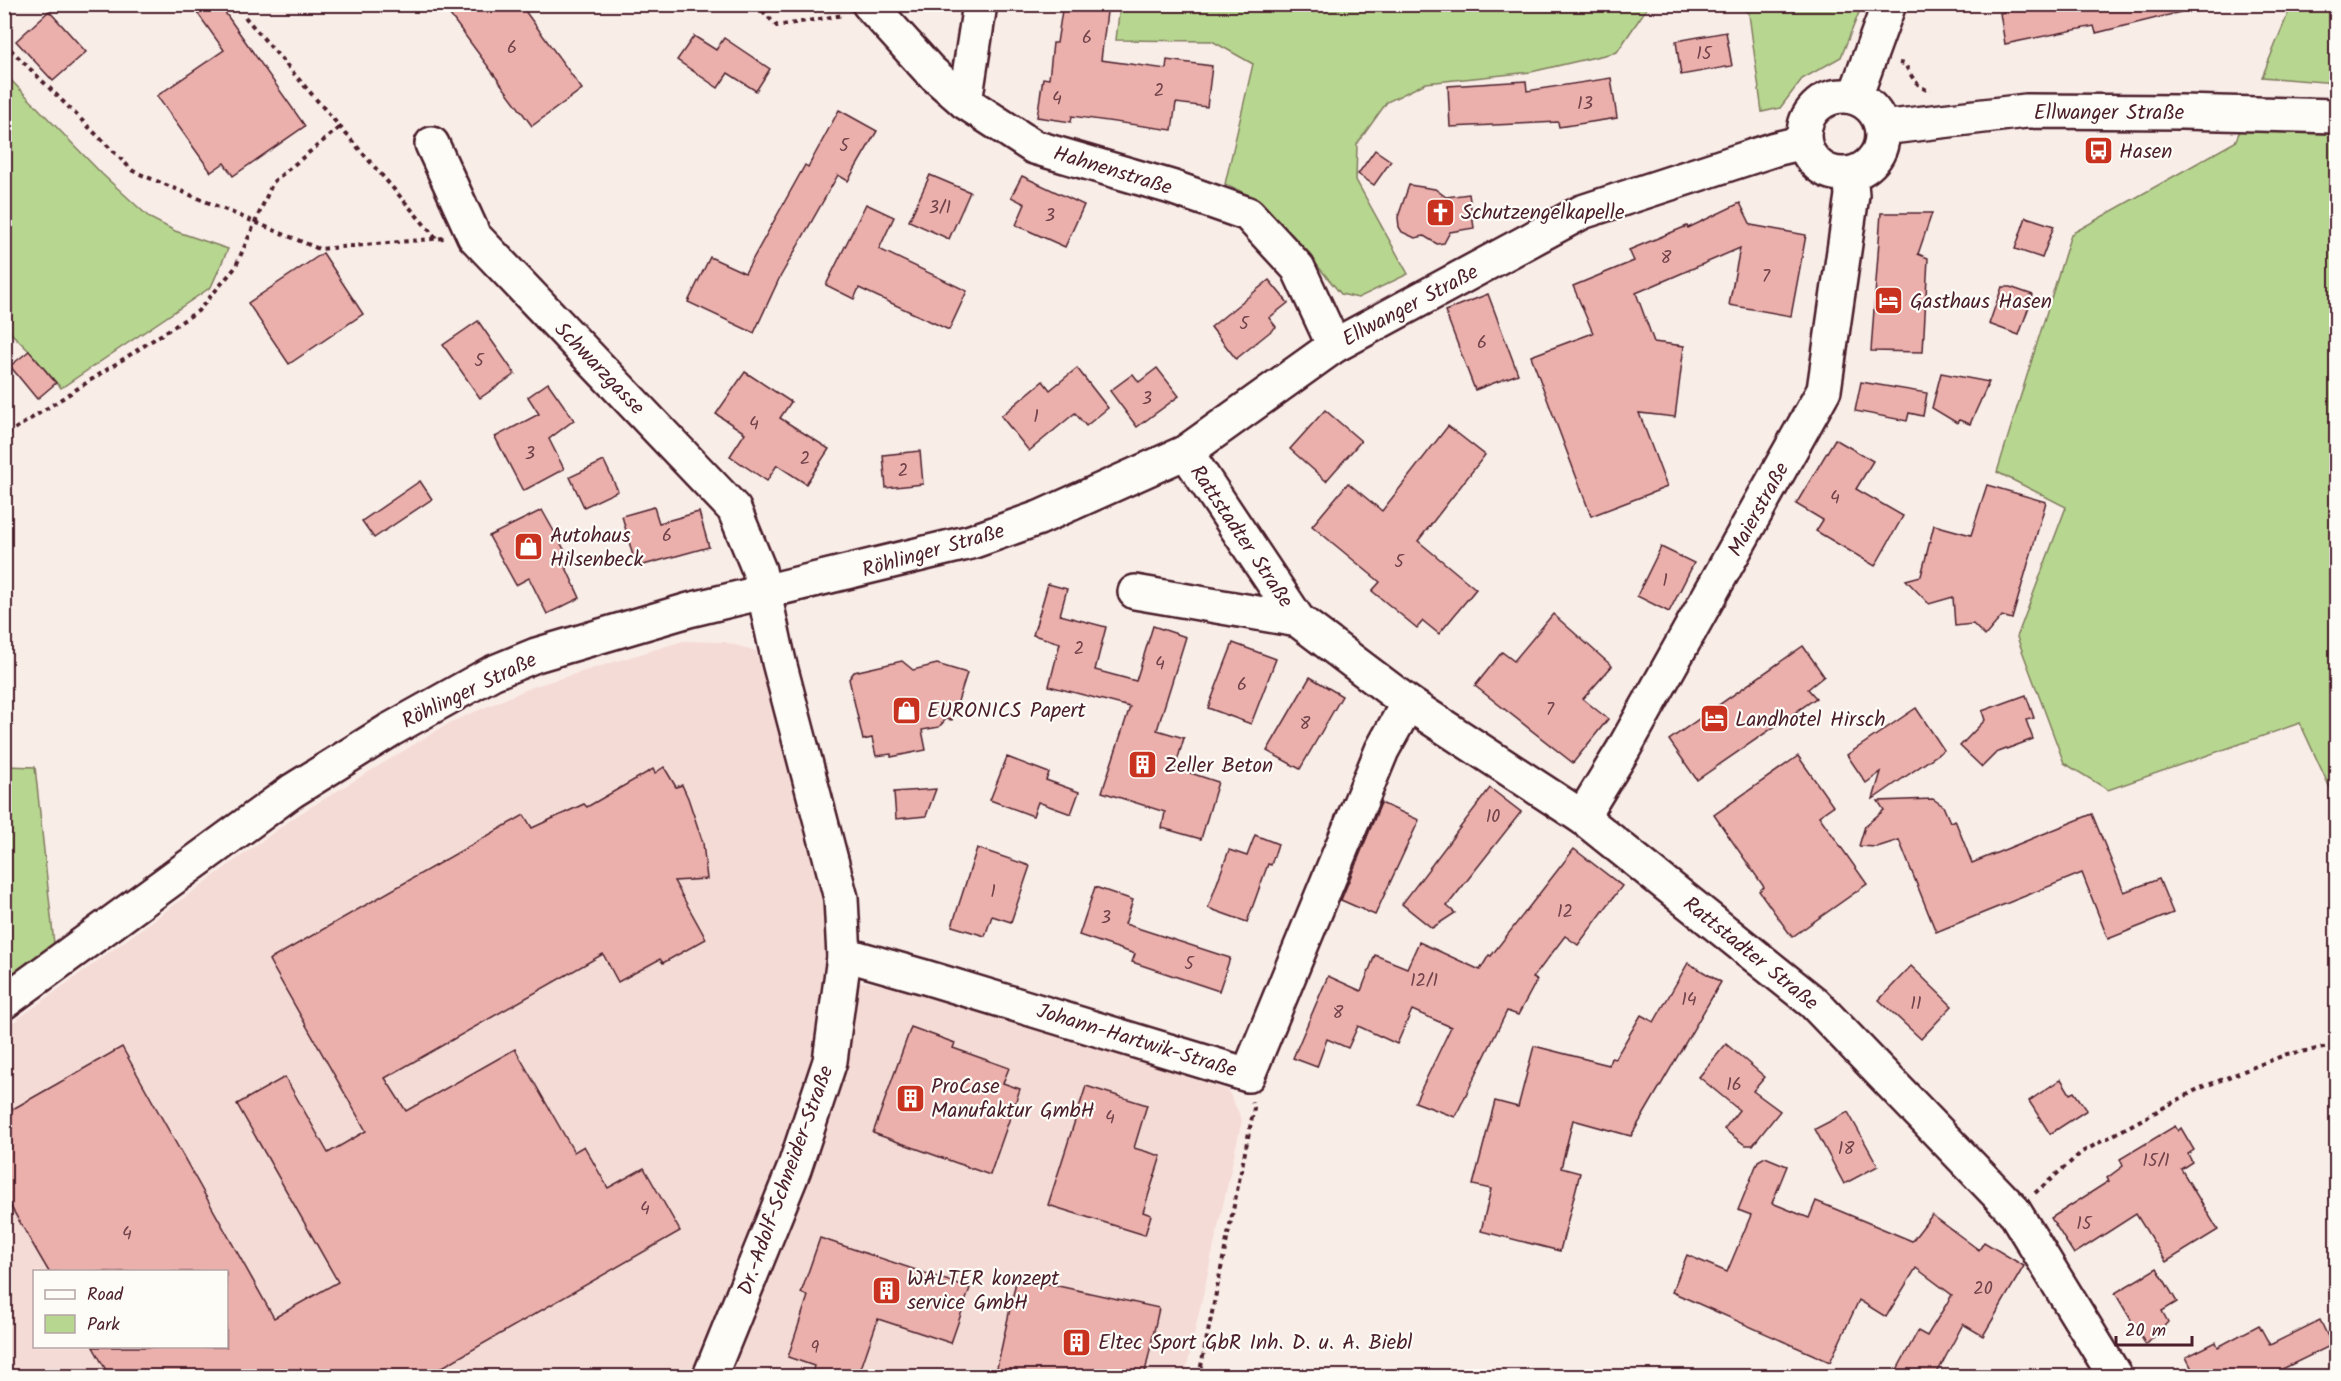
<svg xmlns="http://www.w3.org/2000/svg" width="2341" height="1381" viewBox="0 0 2341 1381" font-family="Kalam,sans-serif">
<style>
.built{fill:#f5dbd6;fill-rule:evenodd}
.green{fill:#b7d790;stroke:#807b5e;stroke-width:1.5}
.building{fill:#ebb0ac;stroke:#4a1f2b;stroke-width:1.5}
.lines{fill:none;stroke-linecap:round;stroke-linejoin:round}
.minor-casing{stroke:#4a1f2b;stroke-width:38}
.path{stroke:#4a1f2b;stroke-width:4;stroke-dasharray:4.5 4.5;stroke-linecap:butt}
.minor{stroke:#fdfcf7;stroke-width:33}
.labels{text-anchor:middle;stroke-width:4.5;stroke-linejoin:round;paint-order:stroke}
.number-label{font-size:18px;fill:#72434b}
.street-label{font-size:21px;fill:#4a1f2b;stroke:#fdfcf7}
.poi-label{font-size:21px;fill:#4a1f2b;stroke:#fdfcf7;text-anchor:start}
</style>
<rect width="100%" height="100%" fill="#f9ede8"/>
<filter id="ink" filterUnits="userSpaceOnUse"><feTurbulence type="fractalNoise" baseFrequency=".0167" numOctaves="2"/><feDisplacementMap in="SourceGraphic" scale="12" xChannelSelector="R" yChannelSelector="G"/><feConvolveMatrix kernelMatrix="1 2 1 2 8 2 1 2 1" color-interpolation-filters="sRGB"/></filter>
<g filter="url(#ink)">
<path class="built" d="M683,641l42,1 31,9 70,243 12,84 75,11 173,52 142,49 14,30 -57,256h-1180l-1,-347 292,-213 155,-94 84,-36zM34,1272h192v74h-192z"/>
<g class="green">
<polygon points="2292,4 2336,5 2336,83 2262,77"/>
<polygon points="1120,5 1649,5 1617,52 1531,72 1426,83 1387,102 1357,144 1356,180 1408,274 1358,298 1341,294 1301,246 1275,220 1240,191 1225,184 1253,64 1212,41 1116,40"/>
<polygon points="1739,5 1862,5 1841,57 1802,79 1780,108 1762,112 1749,14"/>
<polygon points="4,73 102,174 150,218 175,231 228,249 211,287 61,388 29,351 5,327"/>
<polygon points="2240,131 2336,134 2336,801 2300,723 2108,790 2064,763 2017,637 2066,507 1997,472 2071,234 2235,142"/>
<polygon points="5,766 35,767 54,944 5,979"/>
</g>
<g class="building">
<polygon points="191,4 219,4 305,126 233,176 224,163 211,172 157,96 224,50"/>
<polygon points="442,4 520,4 582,89 532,126"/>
<polygon points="1063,4 1108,4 1101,60 1166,69 1167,60 1212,66 1207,107 1176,103 1172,130 1072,116 1071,122 1037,117 1043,78 1049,79 1053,43 1057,43"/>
<polygon points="2043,4 2180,4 2181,12 2096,33 2094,26 2005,44 2000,13"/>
<polygon points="49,11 86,52 53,81 16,41"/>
<polygon points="1726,32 1732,66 1681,75 1676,41"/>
<polygon points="694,36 716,50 724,38 770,69 756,91 728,73 718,88 677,60"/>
<polygon points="1611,78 1617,118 1559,127 1558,122 1450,127 1448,86 1526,81 1527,91"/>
<polygon points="839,110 877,131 848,181 838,175 779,279 754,333 688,302 710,257 745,273 805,165 808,167"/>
<polygon points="1375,150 1391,161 1374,185 1358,174"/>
<polygon points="930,175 970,192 949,239 909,221"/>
<polygon points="1022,176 1084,205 1065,247 1016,225 1025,204 1011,197"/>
<polygon points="1409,185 1435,189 1446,197 1469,194 1474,228 1450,232 1444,243 1437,244 1424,236 1415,238 1402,232 1399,227 1398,217"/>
<polygon points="1740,203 1751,225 1806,235 1791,316 1729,305 1740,248 1636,293 1654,342 1684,346 1675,417 1639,413 1667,487 1591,516 1531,356 1593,333 1573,286 1634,261 1629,250 1687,226 1688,228"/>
<polygon points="866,204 894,217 879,249 967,291 949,330 859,288 854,299 826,285"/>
<polygon points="1881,213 1932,213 1918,254 1928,258 1923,352 1871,351"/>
<polygon points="2026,217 2054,226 2042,258 2015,249"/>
<polygon points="323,253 363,314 289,364 248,303"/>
<polygon points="1269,280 1288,303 1269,318 1276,327 1236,359 1211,327"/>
<polygon points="2002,287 2010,287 2033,295 2019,335 1989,324"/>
<polygon points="1488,294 1518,374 1475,390 1445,311"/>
<polygon points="478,321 515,374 480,398 443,345"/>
<polygon points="29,351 56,383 37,399 10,366"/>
<polygon points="1077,368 1108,408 1086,426 1075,413 1029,451 1001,416 1043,381 1050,390"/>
<polygon points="1157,368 1179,396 1137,427 1110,391 1133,374 1139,382"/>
<polygon points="745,372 791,402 780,418 829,449 806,484 777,465 767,481 730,456 745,433 716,414"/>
<polygon points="1941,373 1989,382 1970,424 1959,420 1957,423 1932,408"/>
<polygon points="1861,382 1927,393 1923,416 1909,413 1907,421 1855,411"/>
<polygon points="548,383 574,420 549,439 564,469 523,491 495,437 539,414 528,397"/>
<polygon points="1325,410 1361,441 1326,481 1290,449"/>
<polygon points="1448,426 1485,455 1418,541 1476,589 1439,634 1423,621 1417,628 1372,591 1380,582 1312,526 1348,483 1382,511"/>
<polygon points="1835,439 1873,461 1856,489 1903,516 1875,566 1816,531 1823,520 1796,504"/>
<polygon points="920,451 923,484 886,488 883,455"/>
<polygon points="604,461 618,491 584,507 570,477"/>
<polygon points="420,481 432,499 374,538 362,521"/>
<polygon points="1987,485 2046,502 2012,619 2002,616 1985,636 1973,624 1955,626 1953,597 1929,604 1906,580 1921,576 1934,525 1971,535"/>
<polygon points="654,507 659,523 699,512 709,547 636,567 622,516"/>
<polygon points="542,510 565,551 565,560 563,561 580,598 547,614 529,578 516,585 489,536"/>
<polygon points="1661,547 1694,563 1669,612 1637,596"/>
<polygon points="1048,584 1067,589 1060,615 1106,627 1095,670 1136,681 1153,626 1186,637 1157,730 1184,738 1175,768 1218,782 1201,839 1162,828 1165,812 1102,792 1130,707 1049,686 1060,643 1033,635"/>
<polygon points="1553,614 1612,666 1583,699 1608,719 1573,763 1475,686 1502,652 1514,661"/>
<polygon points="1233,643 1276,659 1251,724 1208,708"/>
<polygon points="1803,646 1824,676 1808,689 1816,698 1697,780 1669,740"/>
<polygon points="902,661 913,670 937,664 967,673 952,720 946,719 939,727 922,730 926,750 891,757 891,754 876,756 872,738 863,740 849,679 854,672"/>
<polygon points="1310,677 1342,696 1300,769 1267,751"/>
<polygon points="2026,695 2034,718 2026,720 2033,739 1996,753 1982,767 1960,746 1985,720 1982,711"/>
<polygon points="1916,708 1944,750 1873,799 1881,772 1866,783 1847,755"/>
<polygon points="1798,756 1833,806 1819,816 1867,884 1792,937 1759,891 1764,887 1714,815"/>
<polygon points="1007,757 1049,773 1046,780 1079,792 1071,814 1038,802 1033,816 990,800"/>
<polygon points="664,767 676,787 682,785 688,798 703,843 707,879 674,881 706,939 663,963 660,959 618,982 603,954 385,1078 406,1111 515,1049 574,1152 584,1146 608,1188 644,1168 680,1231 425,1377 110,1377 93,1347 226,1347 226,1272 49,1272 4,1195 4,1114 122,1047 274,1318 338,1282 237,1104 285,1077 328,1153 366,1131 269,960 524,815 532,828 584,804 587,807 653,769 655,773"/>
<polygon points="1490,788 1521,812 1447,906 1455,913 1432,928 1402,904"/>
<polygon points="936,789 926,816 896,819 894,792"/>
<polygon points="1933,799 1943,806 1950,822 1955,820 1972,863 2092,814 2124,892 2159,879 2173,913 2108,939 2082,873 1936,932 1899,840 1877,847 1859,846 1865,826 1884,810 1878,801"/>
<polygon points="1381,803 1419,820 1375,915 1341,900"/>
<polygon points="1255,835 1278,844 1271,865 1268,864 1247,922 1208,908 1229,850 1247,856"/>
<polygon points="977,848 1030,866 1011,922 992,916 985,936 952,926"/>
<polygon points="1574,849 1622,886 1578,945 1565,936 1533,978 1537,980 1518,1015 1507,1011 1455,1117 1415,1102 1451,1027 1412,1010 1397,1044 1358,1026 1348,1048 1327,1039 1317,1067 1293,1058 1328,976 1361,991 1375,955 1407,968 1419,942 1480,970 1489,955 1491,956"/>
<polygon points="1095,887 1133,900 1125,924 1230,958 1219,991 1132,962 1135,954 1079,935"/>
<polygon points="1688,963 1721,982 1631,1136 1573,1120 1561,1168 1580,1173 1560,1251 1481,1231 1491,1189 1473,1185 1495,1101 1518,1107 1534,1046 1609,1065 1611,1058 1615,1059 1641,1015 1654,1022"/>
<polygon points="1911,966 1952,1006 1921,1039 1879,1000"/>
<polygon points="911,1027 955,1043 953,1048 1009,1068 1003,1083 1020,1089 990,1175 873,1133"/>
<polygon points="1726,1044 1765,1077 1753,1091 1780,1111 1753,1145 1745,1145 1724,1129 1739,1110 1699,1077"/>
<polygon points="2061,1079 2070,1094 2074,1092 2087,1110 2050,1134 2029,1101"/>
<polygon points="1086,1086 1147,1105 1134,1148 1161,1156 1143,1212 1151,1215 1145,1235 1048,1205"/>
<polygon points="1848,1112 1878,1166 1844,1184 1815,1129"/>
<polygon points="2175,1126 2178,1131 2181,1128 2194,1150 2188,1154 2192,1162 2181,1169 2218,1230 2166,1262 2136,1214 2074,1254 2051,1218 2109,1181 2107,1178 2123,1166 2120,1159"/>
<polygon points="1765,1157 1787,1166 1772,1203 1809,1218 1816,1201 1912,1241 1932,1215 1979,1250 1984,1242 2024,1266 1983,1336 1963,1324 1935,1377 1893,1377 1918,1331 1927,1336 1952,1295 1916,1268 1886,1317 1859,1300 1830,1362 1672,1292 1687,1255 1727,1272 1751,1215 1738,1210 1758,1161"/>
<polygon points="820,1238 970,1288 951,1343 878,1319 858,1377 811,1377 814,1366 788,1357 808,1296 801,1293"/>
<polygon points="2157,1268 2177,1302 2162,1311 2168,1322 2146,1345 2115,1293"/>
<polygon points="1017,1277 1159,1308 1144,1377 995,1377"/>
<polygon points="2320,1320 2332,1345 2266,1377 2196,1377 2186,1357 2216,1342 2218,1347 2259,1325 2270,1345"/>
</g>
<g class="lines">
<defs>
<g id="minor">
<polyline points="869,4 930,71 965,102 1034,147 1171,187 1248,214 1298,268 1334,346"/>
<circle cx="1843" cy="135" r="39"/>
<polyline points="1855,97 1889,4"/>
<polyline points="965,102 980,4"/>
<polyline points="1882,128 2026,111 2182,112 2336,116"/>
<polyline points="432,144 474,236 734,509 759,570 779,662 841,898 844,957 830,1061 794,1169 710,1376"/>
<polyline points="1186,452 1298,620 1408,703 1582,817 1814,1003 2014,1211 2115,1376"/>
<polyline points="1135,592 1298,620"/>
<polyline points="1582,817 1623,750 1824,390 1852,195 1850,174"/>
<polyline points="844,957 858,958 925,977 1248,1075 1382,750 1408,703"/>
<polyline points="4,1002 292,791 390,730 492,673 536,655 689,610 971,542 1039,518 1186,452 1334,346 1582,212 1775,149 1804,142"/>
</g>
</defs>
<use href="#minor" class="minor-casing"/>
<g class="path">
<polyline points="756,4 777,26 843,15"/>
<polyline points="245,17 436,238"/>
<polyline points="4,43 133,171 319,249 444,238"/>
<path d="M1899,63l6,1c6,12 13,25 26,27"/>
<polyline points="7,434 198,311 235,268 273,182 340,127"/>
<polyline points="4,737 8,736"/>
<polyline points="2035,1193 2082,1152 2198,1089 2287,1054 2336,1046"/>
<polyline points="1199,1376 1254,1108 1252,1102"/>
</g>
<use href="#minor" class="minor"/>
</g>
</g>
<defs>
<symbol id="bus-square" viewBox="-11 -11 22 22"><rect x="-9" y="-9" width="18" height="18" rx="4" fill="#c8321e" stroke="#fdfcf7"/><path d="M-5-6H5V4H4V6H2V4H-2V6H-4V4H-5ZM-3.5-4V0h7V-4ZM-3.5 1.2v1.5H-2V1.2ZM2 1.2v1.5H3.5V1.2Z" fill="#fff"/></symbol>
<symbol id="church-square" viewBox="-11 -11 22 22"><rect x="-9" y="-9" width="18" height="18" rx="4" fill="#c8321e" stroke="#fdfcf7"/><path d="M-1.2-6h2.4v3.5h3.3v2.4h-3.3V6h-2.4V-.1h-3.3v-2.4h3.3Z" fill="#fff"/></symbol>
<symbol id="hotel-square" viewBox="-11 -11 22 22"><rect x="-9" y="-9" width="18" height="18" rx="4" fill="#c8321e" stroke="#fdfcf7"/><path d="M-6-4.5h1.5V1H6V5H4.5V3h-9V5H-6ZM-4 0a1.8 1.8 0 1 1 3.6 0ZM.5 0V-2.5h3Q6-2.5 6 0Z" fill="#fff"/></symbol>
<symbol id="shop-square" viewBox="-11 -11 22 22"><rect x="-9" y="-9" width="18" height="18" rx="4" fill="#c8321e" stroke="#fdfcf7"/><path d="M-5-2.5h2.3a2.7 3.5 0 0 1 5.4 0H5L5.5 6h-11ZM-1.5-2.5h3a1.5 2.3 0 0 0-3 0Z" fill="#fff"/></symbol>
<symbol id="building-square" viewBox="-11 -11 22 22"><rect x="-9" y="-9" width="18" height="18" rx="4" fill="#c8321e" stroke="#fdfcf7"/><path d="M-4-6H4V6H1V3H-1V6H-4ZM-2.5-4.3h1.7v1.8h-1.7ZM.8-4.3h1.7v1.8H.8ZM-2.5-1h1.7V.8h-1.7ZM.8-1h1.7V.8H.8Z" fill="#fff"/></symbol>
</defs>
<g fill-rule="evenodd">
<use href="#bus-square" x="2082" y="134" width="33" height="33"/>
<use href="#church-square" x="1424" y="196" width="33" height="33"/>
<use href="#hotel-square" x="1872" y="284" width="33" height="33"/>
<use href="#shop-square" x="512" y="530" width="33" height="33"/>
<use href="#shop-square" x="890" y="694" width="33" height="33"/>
<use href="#hotel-square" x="1698" y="702" width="33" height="33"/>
<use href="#building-square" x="1126" y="748" width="33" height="33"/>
<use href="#building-square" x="894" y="1082" width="33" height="33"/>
<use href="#building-square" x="870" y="1274" width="33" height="33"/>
<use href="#building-square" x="1060" y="1326" width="33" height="33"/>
</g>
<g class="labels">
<g class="number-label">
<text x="1087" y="43">6</text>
<text x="512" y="53">6</text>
<text x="1704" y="59">15</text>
<text x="1159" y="96">2</text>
<text x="1057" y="104">4</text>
<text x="1585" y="109">13</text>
<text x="844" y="151">5</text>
<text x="940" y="213">3/1</text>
<text x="1050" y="221">3</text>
<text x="1666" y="263">8</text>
<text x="1766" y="282">7</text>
<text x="1244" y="329">5</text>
<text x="1482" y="348">6</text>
<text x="479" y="366">5</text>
<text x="1147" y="404">3</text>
<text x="1036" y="422">1</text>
<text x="754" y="429">4</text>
<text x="530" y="459">3</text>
<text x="805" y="464">2</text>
<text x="903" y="476">2</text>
<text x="1835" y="503">4</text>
<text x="667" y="541">6</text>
<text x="1399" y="567">5</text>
<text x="1665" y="586">1</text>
<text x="1079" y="654">2</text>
<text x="1160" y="669">4</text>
<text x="1242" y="690">6</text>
<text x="1550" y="715">7</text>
<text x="1305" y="729">8</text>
<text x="1493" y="822">10</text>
<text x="993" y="897">1</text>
<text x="1565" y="917">12</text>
<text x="1106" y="923">3</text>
<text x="1189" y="969">5</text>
<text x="1424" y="986">12/1</text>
<text x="1689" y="1005">14</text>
<text x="1916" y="1009">11</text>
<text x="1338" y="1018">8</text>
<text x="1734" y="1090">16</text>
<text x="1110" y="1123">4</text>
<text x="1846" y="1154">18</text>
<text x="2156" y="1166">15/1</text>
<text x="645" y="1214">4</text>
<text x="2084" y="1229">15</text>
<text x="127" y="1239">4</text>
<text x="1983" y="1294">20</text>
<text x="815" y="1353">9</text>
</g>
<g class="street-label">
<text x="2109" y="119">Ellwanger Straße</text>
<text transform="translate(1113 170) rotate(17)" y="7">Hahnenstraße</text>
<text transform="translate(1410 305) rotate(-28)" y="7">Ellwanger Straße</text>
<text transform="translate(600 368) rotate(46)" y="7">Schwarzgasse</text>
<text transform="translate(1758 509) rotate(-61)" y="7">Maierstraße</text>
<text transform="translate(1242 536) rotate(56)" y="7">Rattstadter Straße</text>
<text transform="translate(933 550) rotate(-16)" y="7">Röhlinger Straße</text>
<text transform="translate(469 690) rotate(-26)" y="7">Röhlinger Straße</text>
<text transform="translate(1751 953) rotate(39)" y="7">Rattstadter Straße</text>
<text transform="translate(1137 1040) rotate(17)" y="7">Johann-Hartwik-Straße</text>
<text transform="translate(785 1180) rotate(-70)" y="7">Dr.-Adolf-Schneider-Straße</text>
</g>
<g class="poi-label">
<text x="2119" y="158">Hasen</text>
<text x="1461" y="219">Schutzengelkapelle</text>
<text x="1910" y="308">Gasthaus Hasen</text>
<text x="550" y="542">Autohaus<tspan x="550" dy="24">Hilsenbeck</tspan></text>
<text x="927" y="717">EURONICS Papert</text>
<text x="1735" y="726">Landhotel Hirsch</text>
<text x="1164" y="772">Zeller Beton</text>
<text x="931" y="1093">ProCase<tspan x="931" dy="24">Manufaktur GmbH</tspan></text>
<text x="907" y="1285">WALTER konzept<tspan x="907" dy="24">service GmbH</tspan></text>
<text x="1098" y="1349">Eltec Sport GbR Inh. D. u. A. Biebl</text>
</g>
</g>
<rect width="2341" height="1381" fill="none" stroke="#fdfcf7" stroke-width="24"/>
<rect x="12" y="12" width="2317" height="1357" fill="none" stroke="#4a1f2b" stroke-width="2" filter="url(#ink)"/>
<rect x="33" y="1270" width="195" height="78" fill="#fdfcf7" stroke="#b5a4a5" stroke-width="1.5"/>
<rect x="45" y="1290" width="30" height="9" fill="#fdfcf7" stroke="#b5a4a5" stroke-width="1.5"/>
<text x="87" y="1300" font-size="18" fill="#4a1f2b">Road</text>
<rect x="45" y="1315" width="30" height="18" fill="#b7d790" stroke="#b5a4a5" stroke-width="1.5"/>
<text x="87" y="1330" font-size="18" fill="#4a1f2b">Park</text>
<path d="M2116 1336v9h76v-9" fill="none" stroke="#4a1f2b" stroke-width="3"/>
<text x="2125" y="1336" font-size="18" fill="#4a1f2b" stroke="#fdfcf7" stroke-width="4.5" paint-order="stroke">20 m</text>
</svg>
